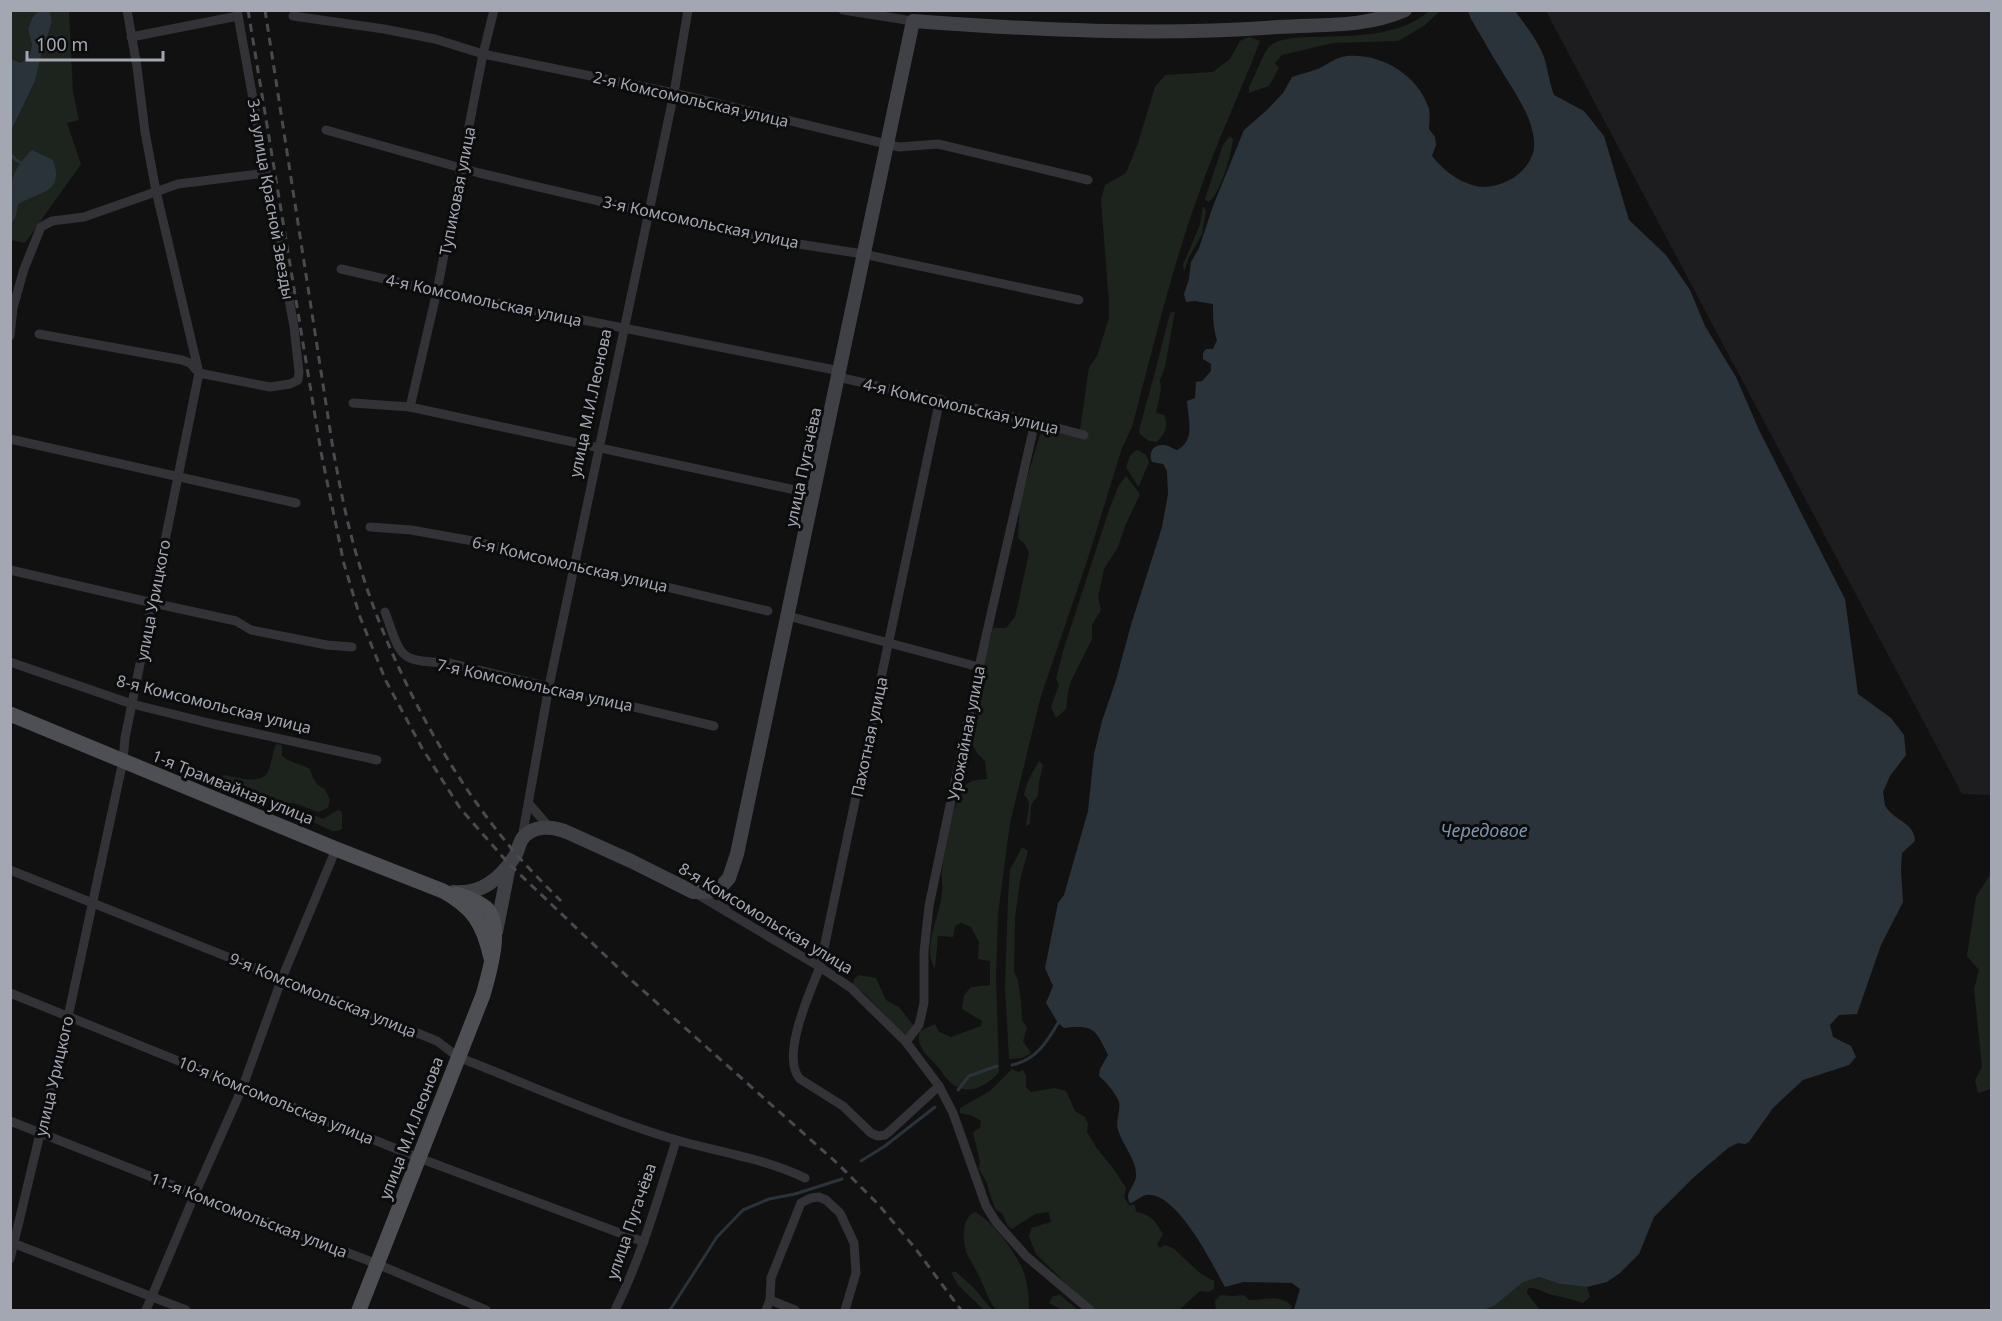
<svg xmlns="http://www.w3.org/2000/svg" width="2002" height="1321" viewBox="0 0 2002 1321" font-family="'Noto Sans',sans-serif">
<style>
.built{fill:#1d1d1f}
.green{fill:#1d241e}
.water{fill:#2b333a}
.lines{fill:none;stroke-linecap:round;stroke-linejoin:round}
.stream{stroke:#2b333a;stroke-width:3}
.minor{stroke:#323237;stroke-width:9}
.secondary{stroke:#404147;stroke-width:14}
.primary{stroke:#4e4f55;stroke-width:15}
.rail{stroke:#494a50;stroke-width:3;stroke-dasharray:8 6;stroke-linecap:butt}
.labels{text-anchor:middle;stroke-width:6;stroke-linejoin:round;paint-order:stroke}
.street-label{font-size:16px;fill:#a3a7b2;stroke:#0c0c0d}
.water-label{font-size:18px;font-style:italic;fill:#7b93ac;stroke:#0c0c0d}
</style>
<rect width="100%" height="100%" fill="#111112"/>
<polygon class="built" points="1546,11 1991,11 1991,795 1962,794"/>
<g class="green">
<polygon points="11,11 38,11 32,18 28,29 32,45 29,57 21,63 11,59"/>
<polygon points="50,11 69,11 73,92 79,120 67,123 81,164 25,243 11,240 11,222 13,222 16,216 17,204 29,197 41,194 15,174 11,183 11,131 35,81 41,56 52,23"/>
<path d="M1429,11h11l-16,15 -26,15 -65,2 -51,12 -7,8 4,5 -10,18 -20,7v-6c6,-10 14,-35 21,-41 11,-9 31,-9 45,-9 39,-2 83,1 114,-26z"/>
<path d="M1249,37l11,4c-19,50 -42,98 -60,149 -28,77 -47,158 -68,237l-10,21 -35,113 -46,135 -31,127 -12,91 -2,63 3,95c-11,13 -29,24 -45,13 -7,-4 -11,-12 -16,-18 -10,-11 -23,-20 -18,-36l15,-7 4,8 12,5 30,-11 1,-5 -20,-12 2,-14 7,-8 19,-2v-24l-12,-2 1,-17 -8,-15 -10,-4 -6,3 -2,11 -15,-1 -3,33c-14,-24 6,-53 7,-77 1,-8 -1,-16 0,-23 3,-16 12,-71 21,-81 7,-9 14,-8 24,-9l-2,-18 -8,-8 -5,-10 5,-47 4,-10 4,-1 -2,-20 10,-37h13l9,-11 14,-64 -4,-9 -7,-6 2,-36 21,-71 7,-1 31,7 10,-70 8,-11 12,-38v-16l-8,-102 4,-15 21,-12 12,-30 17,-56 10,-12 48,-3 17,-13 10,-18z"/>
<path d="M1230,136l3,3c-2,17 -12,52 -24,63l-4,-2 2,-7 16,-48z"/>
<polygon points="1203,206 1206,211 1202,234 1189,257 1184,272 1183,265 1200,225"/>
<path d="M1175,311l-10,56 -5,13 1,10 -5,23 8,2c5,11 1,18 -7,27l-8,-1 -9,-7 -1,-4 16,-58 15,-59z"/>
<polygon points="1138,450 1146,455 1149,462 1139,486 1137,485 1126,467 1130,456 1135,451"/>
<polygon points="1126,476 1140,494 1125,526 1118,547 1104,569 1098,597 1101,610 1092,625 1092,639 1071,681 1068,692 1066,709 1056,718 1051,707 1059,685 1056,679 1064,648 1109,510 1119,485"/>
<path d="M276,744l6,1v11c10,8 18,7 28,13 3,10 5,16 15,20l5,11 -2,8 -10,4 -24,-9h-25l-54,-23 9,-5c11,2 36,10 43,-2 4,-6 6,-22 9,-29z"/>
<path d="M1039,761l4,4 -4,17 -1,13 -7,10 -1,19 -4,2c0,-11 8,-23 -2,-31 2,-13 9,-23 15,-34z"/>
<polygon points="300,809 323,819 338,810 342,812 342,829 338,831 332,831 294,813 294,810"/>
<polygon points="1022,847 1028,851 1020,880 1015,918 1014,971 1018,981 1021,1001 1022,1020 1027,1028 1023,1041 1031,1053 1022,1058 1009,1059 1005,988 1008,898 1010,870"/>
<polygon points="1991,873 1991,1089 1978,1093 1975,1080 1982,1067 1974,989 1979,970 1967,956 1976,897"/>
<polygon points="859,975 876,978 886,1000 899,1007 913,1025 908,1035 903,1034 865,994 852,985 855,978"/>
<path d="M1012,1069l6,3 5,-2 3,6v11l5,5 24,-4 11,3 9,20 10,6 3,7 -1,8 9,15 19,24 11,17 -2,9 5,8h6l1,7c16,3 19,9 27,22l-6,11 3,3 5,-3 8,3 27,25 14,8v8l-6,3 -8,-1 -21,19h-86l-57,-56 -7,-17 2,-9 20,-6 -2,-10 -14,2 -23,15 -4,-3 -6,-13 -6,-3 -5,-12 -4,-15 -8,-14 1,-7 -7,-30 7,-4 1,-7 -8,-5 -13,-3v-5l30,-17z"/>
<path d="M975,1212c18,9 42,42 49,61 4,12 5,26 5,37h-33c-9,-12 -12,-25 -19,-38 -3,-7 -9,-14 -11,-21 -4,-12 -4,-34 9,-39z"/>
<polygon points="951,1272 956,1272 974,1288 992,1310 984,1310 958,1285"/>
<path d="M1539,1277l21,7 27,3 3,10 -7,6c-10,-4 -19,-5 -30,-8 -9,-2 -16,-8 -25,-7l-1,5 13,17h-63l17,-4 29,-25z"/>
<polygon points="1060,1295 1078,1310 1062,1310 1049,1303 1053,1296"/>
<path d="M1220,1295l13,1 11,-1 5,5c14,0 32,-6 43,6l-1,4h-75l-1,-9z"/>
</g>
<g class="water">
<polygon points="38,11 50,11 52,22 41,56 35,81 11,131 11,59 21,63 29,57 32,45 28,29 32,18"/>
<path d="M1468,11h47c9,12 19,25 26,39 7,14 7,30 13,45l30,16 20,25 25,84 37,35 24,35 15,36 31,51 23,53 86,169 13,95 33,24 13,17 2,20 -16,21 -7,16c1,4 1,12 3,15 9,14 29,16 29,34l-13,12 -1,17 2,32 -22,43 -24,69 -18,1 -9,10 3,12 18,9 5,11 -7,8 -46,15 -30,28 -24,34 -4,2 -7,-1 -10,5 -35,30 -39,39 -15,37 -19,19 -13,9 -20,5 -27,-3 -21,-7 -16,5 -29,24 -11,4h-187l-2,-1 6,-20 -8,-6 -49,-1 -18,5c-13,-23 -48,-96 -79,-92 -5,1 -11,7 -16,8 -7,-11 7,-17 6,-29 0,-15 -14,-30 -18,-44 -3,-9 3,-19 1,-28 -4,-10 -12,-19 -20,-26l1,-7 8,-14c-13,-27 -15,-30 -44,-27l-6,-5 -12,-20 7,-17 -8,-18 13,-65 6,-8 24,-84 6,-57 8,-33 14,-41 15,-55 31,-98 6,-33 -1,-23 -4,-7 -11,-2c-4,-9 1,-18 12,-17 5,0 9,4 13,5 19,-9 11,-32 10,-49l8,-3 1,-16 6,-1 9,-10v-7l-8,-5v-6l3,-4h7l4,-9c-4,-12 -4,-24 -4,-36l-18,-3 -9,1 -2,-8 5,-15 2,-17 8,-14 14,-42 31,-76 23,-20 16,-17 9,-16c8,-3 18,-5 26,-8 10,-5 18,-12 29,-13 34,-3 69,18 81,50 3,7 1,16 1,23l6,8 1,8 -4,11c10,13 24,24 40,29 27,9 65,-15 62,-44 -2,-24 -16,-43 -28,-63 -12,-19 -23,-39 -35,-59z"/>
<path d="M32,150l21,10c12,33 -14,32 -35,44l-2,12 -3,6h-2c-1,-32 -4,-49 21,-72z"/>
</g>
<g class="lines">
<g class="stream">
<polyline points="10,153 16,160 20,162"/>
<path d="M1012,1065c24,-5 35,-23 46,-42"/>
<polyline points="958,1090 969,1076 997,1066"/>
<polyline points="861,1161 885,1146 935,1107"/>
<polyline points="670,1310 717,1237 743,1210 769,1199 795,1194 842,1179"/>
</g>
<g class="minor">
<polyline points="843,10 913,21"/>
<polyline points="293,16 384,29 435,39 483,54 674,93 899,147 938,144 1088,180"/>
<polyline points="131,37 238,16"/>
<polyline points="326,130 479,173 753,237 863,254 1079,300"/>
<polyline points="341,269 437,291 840,371"/>
<polyline points="39,334 182,360 190,363 199,373 270,387 290,384 298,380 299,372 294,327 237,10"/>
<polyline points="10,336 13,308 24,269 41,227 52,221 84,217 178,184 266,173"/>
<polyline points="838,377 1035,422 1084,435"/>
<polyline points="353,403 410,407 814,494"/>
<polyline points="410,407 437,291 483,54 494,10"/>
<polyline points="10,439 296,503"/>
<polyline points="370,527 411,530 473,541 768,611"/>
<polyline points="10,570 153,603 236,621 251,630 327,645 352,647"/>
<path d="M385,612c17,46 12,49 64,51l265,63"/>
<polyline points="788,616 979,667"/>
<polyline points="10,662 132,704 213,724 377,760"/>
<polyline points="529,804 550,828"/>
<polyline points="522,838 549,686 674,93 688,10"/>
<path d="M10,870l363,145 64,26 21,16c67,26 133,56 202,78 48,16 100,21 145,43"/>
<polyline points="720,888 722,901 727,912"/>
<polyline points="695,893 820,967 851,988 906,1042 939,1086 953,1113 986,1206 996,1222 1026,1256 1090,1310"/>
<polyline points="10,993 419,1158 644,1242"/>
<polyline points="906,1042 919,1025 924,1003 924,952 929,906 979,667 1035,422"/>
<path d="M939,1086l-49,45 -5,4 -7,1 -7,-3 -28,-27 -43,-27c-20,-22 10,-87 20,-112l120,-568"/>
<polyline points="10,1121 195,1194 377,1264 486,1310"/>
<polyline points="10,1242 186,1310"/>
<polyline points="10,1259 68,1017 123,761 125,738 199,373 156,191 145,132 137,67 127,10"/>
<polyline points="770,1300 795,1310"/>
<polyline points="146,1310 195,1194 243,1086 282,978 336,849"/>
<path d="M615,1310c27,-54 43,-112 61,-169"/>
<polyline points="766,1310 770,1300 771,1278 801,1203 811,1198 819,1197 826,1200 840,1213 854,1243 856,1273 845,1310"/>
</g>
<g class="secondary">
<path d="M453,892c28,3 48,-14 62,-36 3,-5 4,-12 7,-17 11,-15 32,-13 47,-6l62,28 62,31h14l13,-4 9,-10 8,-24 176,-833c121,9 244,15 365,6 43,-3 86,1 127,-17"/>
<polyline points="496,932 509,866"/>
</g>
<g class="primary">
<path d="M10,714l326,135 107,42c31,17 40,33 48,67"/>
<path d="M359,1310l124,-315c6,-21 21,-70 3,-87 -8,-7 -20,-11 -29,-14"/>
</g>
<g class="rail">
<polyline points="248,10 321,452 344,564 360,617 386,681 422,748 460,808 509,864 630,979 838,1164 878,1204 915,1248 961,1310"/>
<path d="M265,10l68,439c7,38 14,75 25,111 30,102 89,214 159,295 14,16 29,31 44,46"/>
</g>
</g>
<g class="labels">
<g class="street-label">
<text transform="translate(691 99) rotate(13)" y="6">2-я Комсомольская улица</text>
<text transform="translate(457 191) rotate(-79)" y="6">Тупиковая улица</text>
<text transform="translate(271 199) rotate(80)" y="6">3-я улица Красной Звезды</text>
<text transform="translate(701 222) rotate(12)" y="6">3-я Комсомольская улица</text>
<text transform="translate(484 300) rotate(12)" y="6">4-я Комсомольская улица</text>
<text transform="translate(590 403) rotate(-78)" y="6">улица М.И.Леонова</text>
<text transform="translate(961 406) rotate(13)" y="6">4-я Комсомольская улица</text>
<text transform="translate(803 467) rotate(-78)" y="6">улица Пугачёва</text>
<text transform="translate(570 564) rotate(13)" y="6">6-я Комсомольская улица</text>
<text transform="translate(153 600) rotate(-79)" y="6">улица Урицкого</text>
<text transform="translate(535 685) rotate(12)" y="6">7-я Комсомольская улица</text>
<text transform="translate(214 704) rotate(14)" y="6">8-я Комсомольская улица</text>
<text transform="translate(966 733) rotate(-79)" y="6">Урожайная улица</text>
<text transform="translate(869 737) rotate(-78)" y="6">Пахотная улица</text>
<text transform="translate(233 787) rotate(22)" y="6">1-я Трамвайная улица</text>
<text transform="translate(766 918) rotate(31)" y="6">8-я Комсомольская улица</text>
<text transform="translate(323 995) rotate(22)" y="6">9-я Комсомольская улица</text>
<text transform="translate(54 1076) rotate(-77)" y="6">улица Урицкого</text>
<text transform="translate(276 1100) rotate(22)" y="6">10-я Комсомольская улица</text>
<text transform="translate(411 1128) rotate(-69)" y="6">улица М.И.Леонова</text>
<text transform="translate(249 1215) rotate(21)" y="6">11-я Комсомольская улица</text>
<text transform="translate(631 1221) rotate(-71)" y="6">улица Пугачёва</text>
</g>
<g class="water-label">
<text x="1484" y="837">Чередовое</text>
</g>
</g>
<rect width="2002" height="1321" fill="none" stroke="#a3a7b2" stroke-width="24"/>
<path d="M27 51v9h136v-9" fill="none" stroke="#a3a7b2" stroke-width="3"/>
<text x="36" y="51" font-size="18" fill="#a3a7b2" stroke="#0c0c0d" stroke-width="4.5" paint-order="stroke">100 m</text>
</svg>
